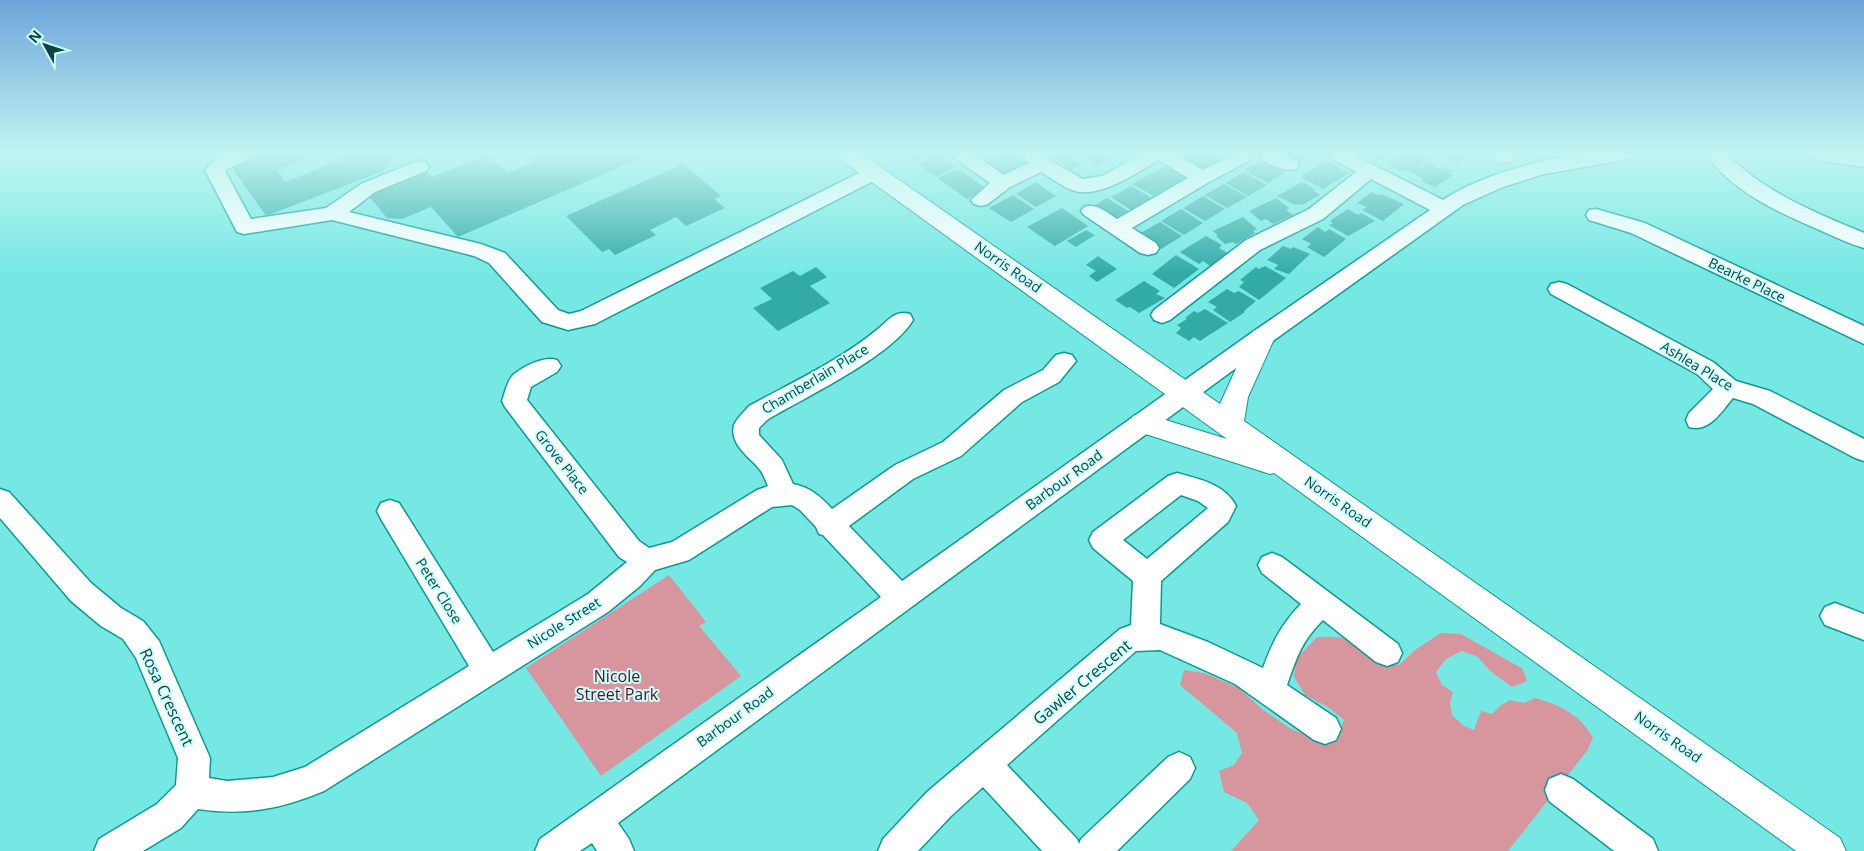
<svg xmlns="http://www.w3.org/2000/svg" width="1864" height="851" viewBox="0 0 1864 851" font-family="'Open Sans',sans-serif">
<style>
.green{fill:#d7969e}
.building{fill:#32aba7}
.lines{fill:none;stroke-linecap:round;stroke-linejoin:round}
.minor-casing{stroke:#0a9a96;stroke-width:3}
.major-casing{stroke:#0a9a96;stroke-width:2}
.minor{fill:#fff;fill-rule:evenodd}
.major{fill:#fff;fill-rule:evenodd}
.labels{text-anchor:middle;stroke-width:4;stroke-linejoin:round;paint-order:stroke}
.street-label{font-size:14px;fill:#104341;stroke:#cbfffc}
.near-park-label{font-size:16px;fill:#5a0f23;stroke:#cbfffc}
.near-street-label{font-size:16px;fill:#104341;stroke:#cbfffc}
</style>
<rect width="100%" height="100%" fill="#76e8e3"/>
<g class="green">
<polygon points="669,575 706,622 699,626 741,676 601,776 526,668"/>
<path d="M1441,633l20,1 62,35 4,12 -15,6 -22,-16 -12,-14 -16,-6 -16,8 -10,13 6,13 11,7 -3,11 2,12 12,11 10,4 7,-19 11,3 9,-9 9,-5 14,3 11,-5c26,8 44,15 58,40l-6,13 -79,100h-277l28,-31 -12,-17 -23,-11 -5,-21 15,-6 8,-12 -5,-20 -57,-48 4,-15 20,3 35,15 23,21 29,20 25,10 24,-10 4,-9 -16,-13 -23,-12 -11,-18 2,-18 21,-22c17,-1 32,0 47,9 16,10 14,16 35,19l16,-15z"/>
</g>
<g class="building">
<polygon points="264,154 319,154 277,170 285,182 341,160 335,154 396,155 383,171 266,216 231,166"/>
<polygon points="525,154 650,154 458,237 431,207 402,219 387,218 367,194 425,170 432,177 488,155 507,173 534,162"/>
<polygon points="903,154 931,154 915,162"/>
<polygon points="938,154 956,167 936,177 917,164"/>
<polygon points="1009,154 1014,154 1028,164 1005,175 987,163"/>
<polygon points="1049,154 1075,154 1077,156 1073,159 1081,164 1070,170"/>
<polygon points="1079,154 1117,154 1097,165"/>
<polygon points="1193,154 1211,154 1223,161 1203,171 1183,159"/>
<polygon points="1275,154 1300,154 1307,158 1295,166"/>
<polygon points="1367,154 1389,154 1392,155 1383,161"/>
<polygon points="1402,154 1418,154 1429,159 1417,167 1420,168 1428,163 1442,170 1445,167 1453,171 1450,173 1453,175 1435,187 1432,186 1421,181 1423,179 1417,175 1403,169 1400,171 1388,163"/>
<polygon points="1437,154 1461,154 1466,156 1460,161 1463,162 1459,165"/>
<polygon points="1263,159 1286,172 1268,183 1244,170"/>
<polygon points="1325,161 1349,173 1323,189 1301,177"/>
<polygon points="683,164 721,196 714,199 725,208 686,226 676,217 650,230 656,235 615,255 609,249 602,252 566,216"/>
<polygon points="1165,166 1187,178 1154,196 1132,184"/>
<polygon points="958,169 987,189 967,199 938,178"/>
<polygon points="1244,172 1267,185 1248,196 1225,183"/>
<polygon points="1036,182 1056,196 1036,207 1016,194"/>
<polygon points="1302,182 1315,189 1313,190 1320,195 1302,205 1298,204 1295,205 1277,196"/>
<polygon points="1224,184 1247,197 1227,208 1205,195"/>
<polygon points="1131,186 1152,198 1131,210 1111,197"/>
<polygon points="1372,192 1379,196 1382,194 1404,204 1383,221 1362,210 1367,207 1357,203"/>
<polygon points="1013,195 1034,209 1011,222 989,208"/>
<polygon points="1203,196 1225,209 1205,221 1183,208"/>
<polygon points="1107,198 1128,211 1115,218 1095,205"/>
<polygon points="1276,198 1289,208 1286,210 1293,215 1273,224 1266,219 1261,221 1249,211"/>
<polygon points="1062,208 1088,226 1055,246 1027,227"/>
<polygon points="1181,209 1203,223 1184,235 1161,221"/>
<polygon points="1348,209 1358,215 1361,213 1375,221 1348,236 1329,225 1333,223 1330,221"/>
<polygon points="1243,217 1257,229 1253,231 1255,233 1236,244 1233,242 1225,244 1216,236 1218,235 1213,231"/>
<polygon points="1160,222 1182,236 1161,249 1137,235"/>
<polygon points="1318,227 1325,232 1329,229 1346,239 1324,257 1307,247 1311,244 1302,239"/>
<polygon points="1086,230 1095,235 1076,247 1067,241"/>
<polygon points="1206,236 1222,245 1219,248 1229,254 1210,266 1203,261 1199,264 1180,252"/>
<polygon points="1283,246 1291,249 1293,247 1310,254 1289,274 1274,269 1278,265 1267,260"/>
<polygon points="1176,255 1199,269 1174,288 1152,274"/>
<polygon points="1098,256 1117,269 1097,282 1089,276 1096,271 1086,265"/>
<polygon points="1265,266 1286,278 1259,300 1239,287 1244,282 1240,280 1256,267 1259,269"/>
<polygon points="816,267 827,277 810,286 830,303 778,331 753,308 772,299 760,288 793,271 800,276"/>
<polygon points="1144,281 1160,291 1156,294 1165,298 1139,313 1130,307 1127,308 1115,300"/>
<polygon points="1227,289 1234,293 1239,291 1256,301 1244,311 1245,312 1230,322 1213,310 1217,307 1208,302"/>
<polygon points="1205,309 1228,323 1200,341 1194,337 1189,341 1176,333 1181,328 1177,325 1187,319 1185,318 1194,311 1198,313"/>
</g>
<g class="lines">
<defs>
<g id="minor">
<path d="M225,154h28c-6,9 -20,10 -28,17l26,48 75,-11 35,-24 51,-21 7,-2 7,2 3,4 -3,4 -51,21 -26,20 132,32 24,9 53,57 11,4 12,-3 286,-142 7,-2 7,2 3,4 -3,4 -286,147 -27,6 -26,-8 -53,-59 -15,-7 -142,-36 -88,14 -7,-2 -32,-62 13,-13z"/>
<path d="M951,154h23l30,21 25,-12 -8,-9h21l7,6 34,19 19,-3 40,-22h34l27,16 32,-16h47l14,7 3,4 -3,4c-12,3 -29,-5 -38,-13l-49,26 -77,46 24,15 3,5 -3,5 -8,2 -8,-2 -56,-38 -3,-4 3,-4c13,-4 22,5 33,12l71,-41 -29,-18c-23,13 -52,34 -79,32 -13,-1 -28,-14 -39,-20l-31,15 -22,17 -7,2 -7,-2 -3,-4 19,-17 -36,-25z"/>
<path d="M1327,154h25l91,46c36,-24 95,-40 137,-46 17,-2 36,0 54,0l-3,4 -7,2 -80,14 -41,13 -40,18 -193,138 -652,480 11,16 5,12h-37l-5,-8 -12,8h-45l5,-12 341,-242 -58,-62 -4,-1 -3,-7 -16,-17 -8,-5 -20,2 -83,53 -34,10 -15,16 -32,26 -284,179c-44,18 -78,25 -126,18l-17,19 -38,23h-49l5,-12 58,-35 19,-19 2,-27 -42,-100 -13,-19 -22,-13 -30,-25 -71,-83v-29l9,3 82,91 30,25 22,13 16,20 51,117 -1,20 18,3 46,-4 32,-10 164,-101 -88,-147 -4,-8 4,-8 9,-3 9,3 94,149 95,-58 39,-32 -8,-5 -114,-150 -3,-6c3,-8 5,-20 11,-26 11,-9 31,-19 44,-15l4,6 -4,6 -26,15 -4,13 112,141 10,7 23,-6 85,-52 11,-4c-2,-5 -4,-10 -7,-15 -10,-13 -32,-26 -27,-46 3,-7 10,-13 15,-19 44,-24 90,-45 129,-77 11,-9 17,-19 32,-15l3,6c-22,37 -108,77 -146,100l-8,8v7l23,25 11,24c17,3 28,13 39,25l63,-44 48,-23 61,-52 39,-20 13,-15 8,-2 8,2 4,6 -17,21 -37,20 -61,54 -48,23 -64,47 53,55 352,-250 176,-121 -59,-31 -48,40 -63,31 -90,70 -8,3 -8,-3 -3,-5 3,-5 92,-70 63,-31 47,-37 -26,-14z"/>
<path d="M1497,154h22c-6,8 -12,11 -22,8l-3,-4z"/>
<path d="M1706,154h21c38,39 87,58 137,79v15c-14,-4 -27,-10 -40,-16 -42,-18 -91,-39 -118,-78z"/>
<polygon points="1809,154 1864,155 1864,167 1819,160 1812,158"/>
<polygon points="1596,209 1645,223 1864,326 1864,344 1631,233 1589,220 1586,215 1589,210"/>
<path d="M1559,282l8,2 146,78 23,19 34,10 94,48v22l-9,-3 -102,-54 -20,-6c-12,14 -24,35 -44,29l-3,-7 3,-7 24,-24 -16,-15 -146,-80 -3,-5 3,-5z"/>
<path d="M1177,473c22,6 48,11 59,33l-8,16 -67,59 -1,43 48,18 55,26c9,-25 19,-45 38,-64l-39,-31 -4,-8 4,-8 10,-4 10,4 116,87 4,9 -4,9 -11,4 -11,-4 -53,-42c-22,22 -26,37 -36,65l49,33 5,11 -5,11 -11,4 -11,-4 -79,-56 -75,-34 -24,1 -129,114 70,74 2,5 2,-5 87,-82 11,-5 11,5 5,11 -5,11 -73,72h-75l-59,-64 -32,29 -33,35h-40l5,-12 44,-47 193,-163 11,-4 2,-44 -40,-33 -4,-8 4,-8 75,-56zM1181,495l17,6 10,7 -61,51 -24,-19z"/>
<polygon points="1835,603 1864,614 1864,640 1825,625 1820,616 1825,607"/>
<polygon points="1561,774 1573,779 1653,839 1658,851 1614,851 1549,801 1545,790 1549,779"/>
</g>
<polygon id="major" points="837,154 862,154 1220,404 1253,331 1262,328 1271,331 1275,337 1248,397 1244,421 1840,838 1846,851 1796,851 1274,473 1270,474 1133,430 1129,423 1133,416 1143,413 1227,439 840,159"/>
</defs>
<use href="#minor" class="minor-casing"/>
<use href="#major" class="major-casing"/>
<use href="#minor" class="minor"/>
<use href="#major" class="major"/>
</g>
<linearGradient id="sky" x2="0" y2="1"><stop stop-color="#6da4d9"/><stop offset="0.56" stop-color="#c1f5f2"/><stop offset="1" stop-color="#c1f5f2" stop-opacity="0"/></linearGradient>
<rect width="1864" height="273" fill="url(#sky)"/>
<g class="labels">
<g class="street-label">
<text transform="translate(1008 267) rotate(35)" y="5">Norris Road</text>
<text transform="translate(1747 280) rotate(26)" y="5">Bearke Place</text>
<text transform="translate(1697 366) rotate(31)" y="5">Ashlea Place</text>
<text transform="translate(815 379) rotate(-31)" y="5">Chamberlain Place</text>
<text transform="translate(562 462) rotate(52)" y="5">Grove Place</text>
<text transform="translate(1064 480) rotate(-36)" y="5">Barbour Road</text>
<text transform="translate(1338 502) rotate(35)" y="5">Norris Road</text>
<text transform="translate(439 591) rotate(58)" y="5">Peter Close</text>
<text transform="translate(564 623) rotate(-32)" y="5">Nicole Street</text>
<text transform="translate(735 717) rotate(-36)" y="5">Barbour Road</text>
<text transform="translate(1668 737) rotate(35)" y="5">Norris Road</text>
</g>
<g class="near-park-label">
<text x="617" y="682">Nicole<tspan x="617" dy="18">Street Park</tspan></text>
</g>
<g class="near-street-label">
<text transform="translate(1082 682) rotate(-40)" y="6">Gawler Crescent</text>
<text transform="translate(167 697) rotate(65)" y="6">Rosa Crescent</text>
</g>
</g>
<g transform="translate(45 45) rotate(310)" stroke="#cbfffc" stroke-width="4" paint-order="stroke">
<path d="M0-4L9 19L0 12L-9 19Z" fill="#104341"/>
<text y="-8" font-size="14" font-weight="bold" text-anchor="middle" fill="#104341">N</text>
</g>
</svg>
